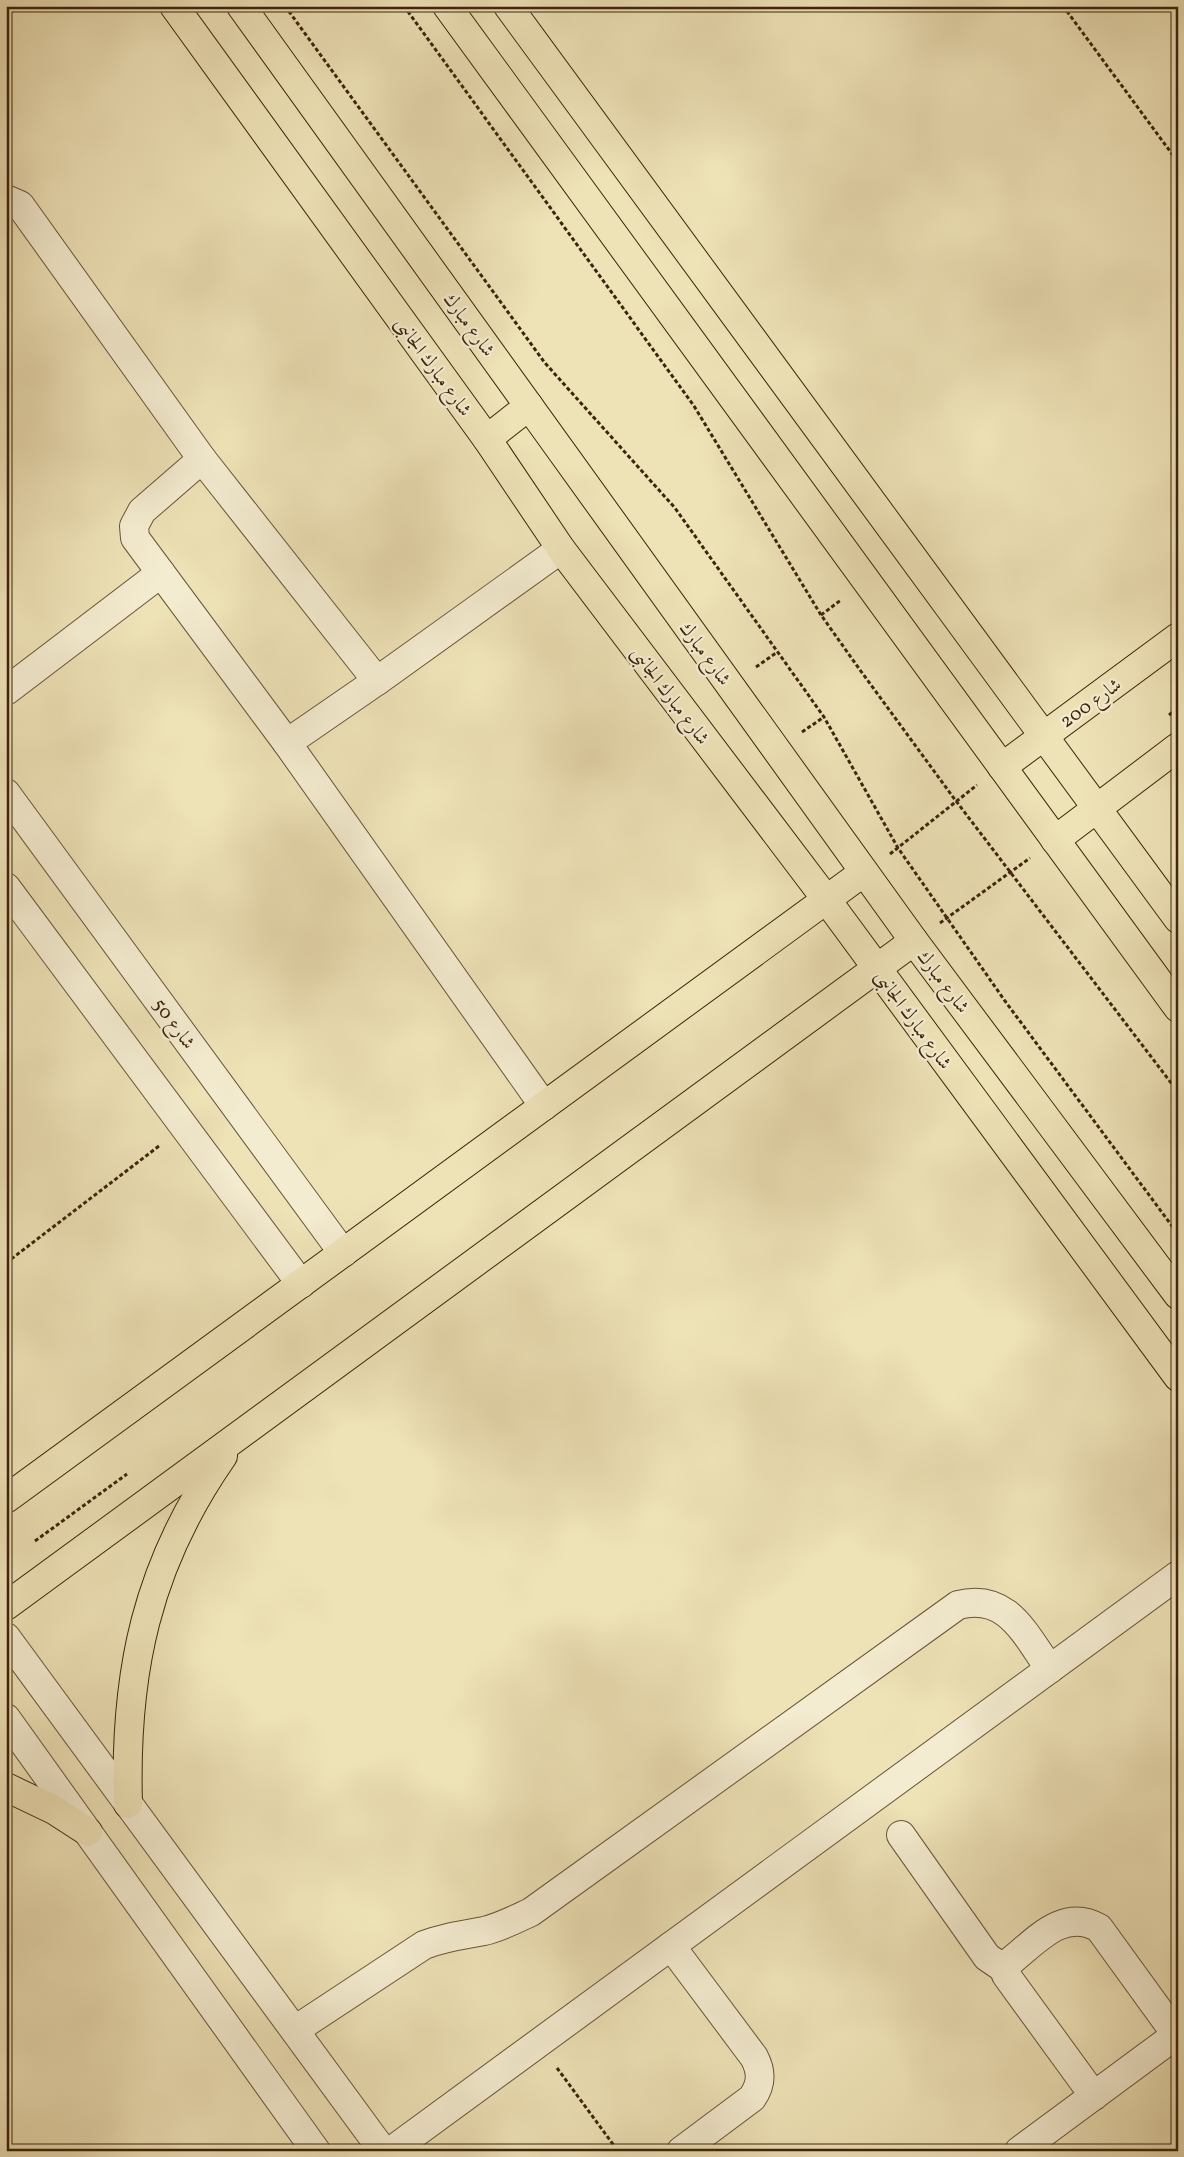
<svg xmlns="http://www.w3.org/2000/svg" width="1184" height="2157" viewBox="0 0 1184 2157" font-family="Vollkorn,Amiri,serif">
<style>
.lines{fill:none;stroke-linecap:round;stroke-linejoin:round}
.minor-casing{stroke:#685438;stroke-width:30}
.major-casing{stroke:#3c240d;stroke-width:30}
.path{stroke:#3c240d;stroke-width:3;stroke-dasharray:4 2.5;stroke-linecap:butt}
.minor{stroke:#f4ecd0;stroke-width:28}
.major{stroke:#eee2b7;stroke-width:28}
.labels{text-anchor:middle;stroke-width:4.5;stroke-linejoin:round;paint-order:stroke}
.street-label{font-size:19px;fill:#3c240d;stroke:#f4ecd0}
</style>
<rect width="100%" height="100%" fill="#eee2b7"/>
<filter id="stains"><feTurbulence type="fractalNoise" baseFrequency=".004" numOctaves="4"/><feColorMatrix values="0 0 0 0 .2 0 0 0 0 .09 0 0 0 0 .02 0 0 0 .5 -.17"/></filter>
<radialGradient id="worn" r=".72"><stop offset=".6" stop-color="#630" stop-opacity="0"/><stop offset="1" stop-color="#630" stop-opacity=".3"/></radialGradient>
<g class="lines">
<defs>
<g id="minor">
<polyline points="6,199 20,205 202,459 377,681 287,743"/>
<polyline points="202,459 142,511 134,526 135,538 287,743 544,1106"/>
<polyline points="377,681 561,549"/>
<polyline points="6,691 161,573"/>
<polyline points="6,793 343,1253"/>
<polyline points="6,887 301,1284"/>
<polyline points="6,1637 383,2151"/>
<polyline points="6,1718 316,2151"/>
<polyline points="901,1835 987,1957 1006,1970"/>
<path d="M671,1946l83,111c8,15 8,27 -2,41l-71,53"/>
<path d="M295,2030l129,-85c20,-8 39,-10 60,-14 17,-4 32,-12 47,-19l427,-307c50,-13 67,30 92,64"/>
<path d="M1094,2096l-88,-121 2,-11 4,-4c26,-21 52,-52 87,-32l79,109"/>
<polyline points="391,2151 1178,1575"/>
<polyline points="1019,2151 1176,2035"/>
</g>
<g id="major">
<polyline points="174,6 487,439 561,549 826,899 1178,1377"/>
<polyline points="241,6 914,941 1178,1295"/>
<polyline points="447,6 1178,1008"/>
<polyline points="508,6 1178,919"/>
<polyline points="487,439 529,406"/>
<polyline points="1002,767 1178,637"/>
<polyline points="1055,840 1178,747"/>
<polyline points="6,1499 864,872"/>
<polyline points="6,1606 914,941"/>
<polyline points="6,1787 54,1810 88,1832"/>
<path d="M128,1804c-4,-132 19,-239 95,-348"/>
</g>
</defs>
<use href="#minor" class="minor-casing"/>
<use href="#major" class="major-casing"/>
<g class="path">
<polyline points="285,6 545,363 675,508 824,717 898,848 1005,1001 1178,1234"/>
<polyline points="404,6 694,406 821,615 860,670 956,801 1178,1092"/>
<polyline points="1063,6 1178,162"/>
<polyline points="821,615 841,600"/>
<polyline points="756,667 776,653"/>
<polyline points="1169,715 1178,708"/>
<polyline points="802,732 824,717"/>
<polyline points="890,854 977,785"/>
<polyline points="940,923 1030,858"/>
<polyline points="6,1263 159,1146"/>
<polyline points="35,1541 127,1474"/>
<polyline points="557,2068 618,2151"/>
</g>
<use href="#minor" class="minor"/>
<use href="#major" class="major"/>
</g>
<g class="labels">
<g class="street-label">
<text transform="translate(470 324) rotate(54)" y="7">شارع مبارك</text>
<text transform="translate(434 366) rotate(54)" y="7">شارع مبارك الجانبى</text>
<text transform="translate(706 653) rotate(54)" y="7">شارع مبارك</text>
<text transform="translate(671 695) rotate(53)" y="7">شارع مبارك الجانبى</text>
<text transform="translate(1090 702) rotate(-36)" y="7">شارع 200</text>
<text transform="translate(944 981) rotate(53)" y="7">شارع مبارك</text>
<text transform="translate(914 1019) rotate(54)" y="7">شارع مبارك الجانبى</text>
<text transform="translate(175 1023) rotate(54)" y="7">شارع 50</text>
</g>
</g>
<rect width="1184" height="2157" fill="none" stroke="#eee2b7" stroke-width="25"/>
<rect x="8" y="8" width="1169" height="2142" fill="none" stroke="#3c240d" stroke-width="2.5"/>
<rect x="12" y="12" width="1159" height="2132" fill="none" stroke="#3c240d"/>
<rect width="100%" height="100%" filter="url(#stains)"/>
<rect width="100%" height="100%" fill="url(#worn)"/>
</svg>
